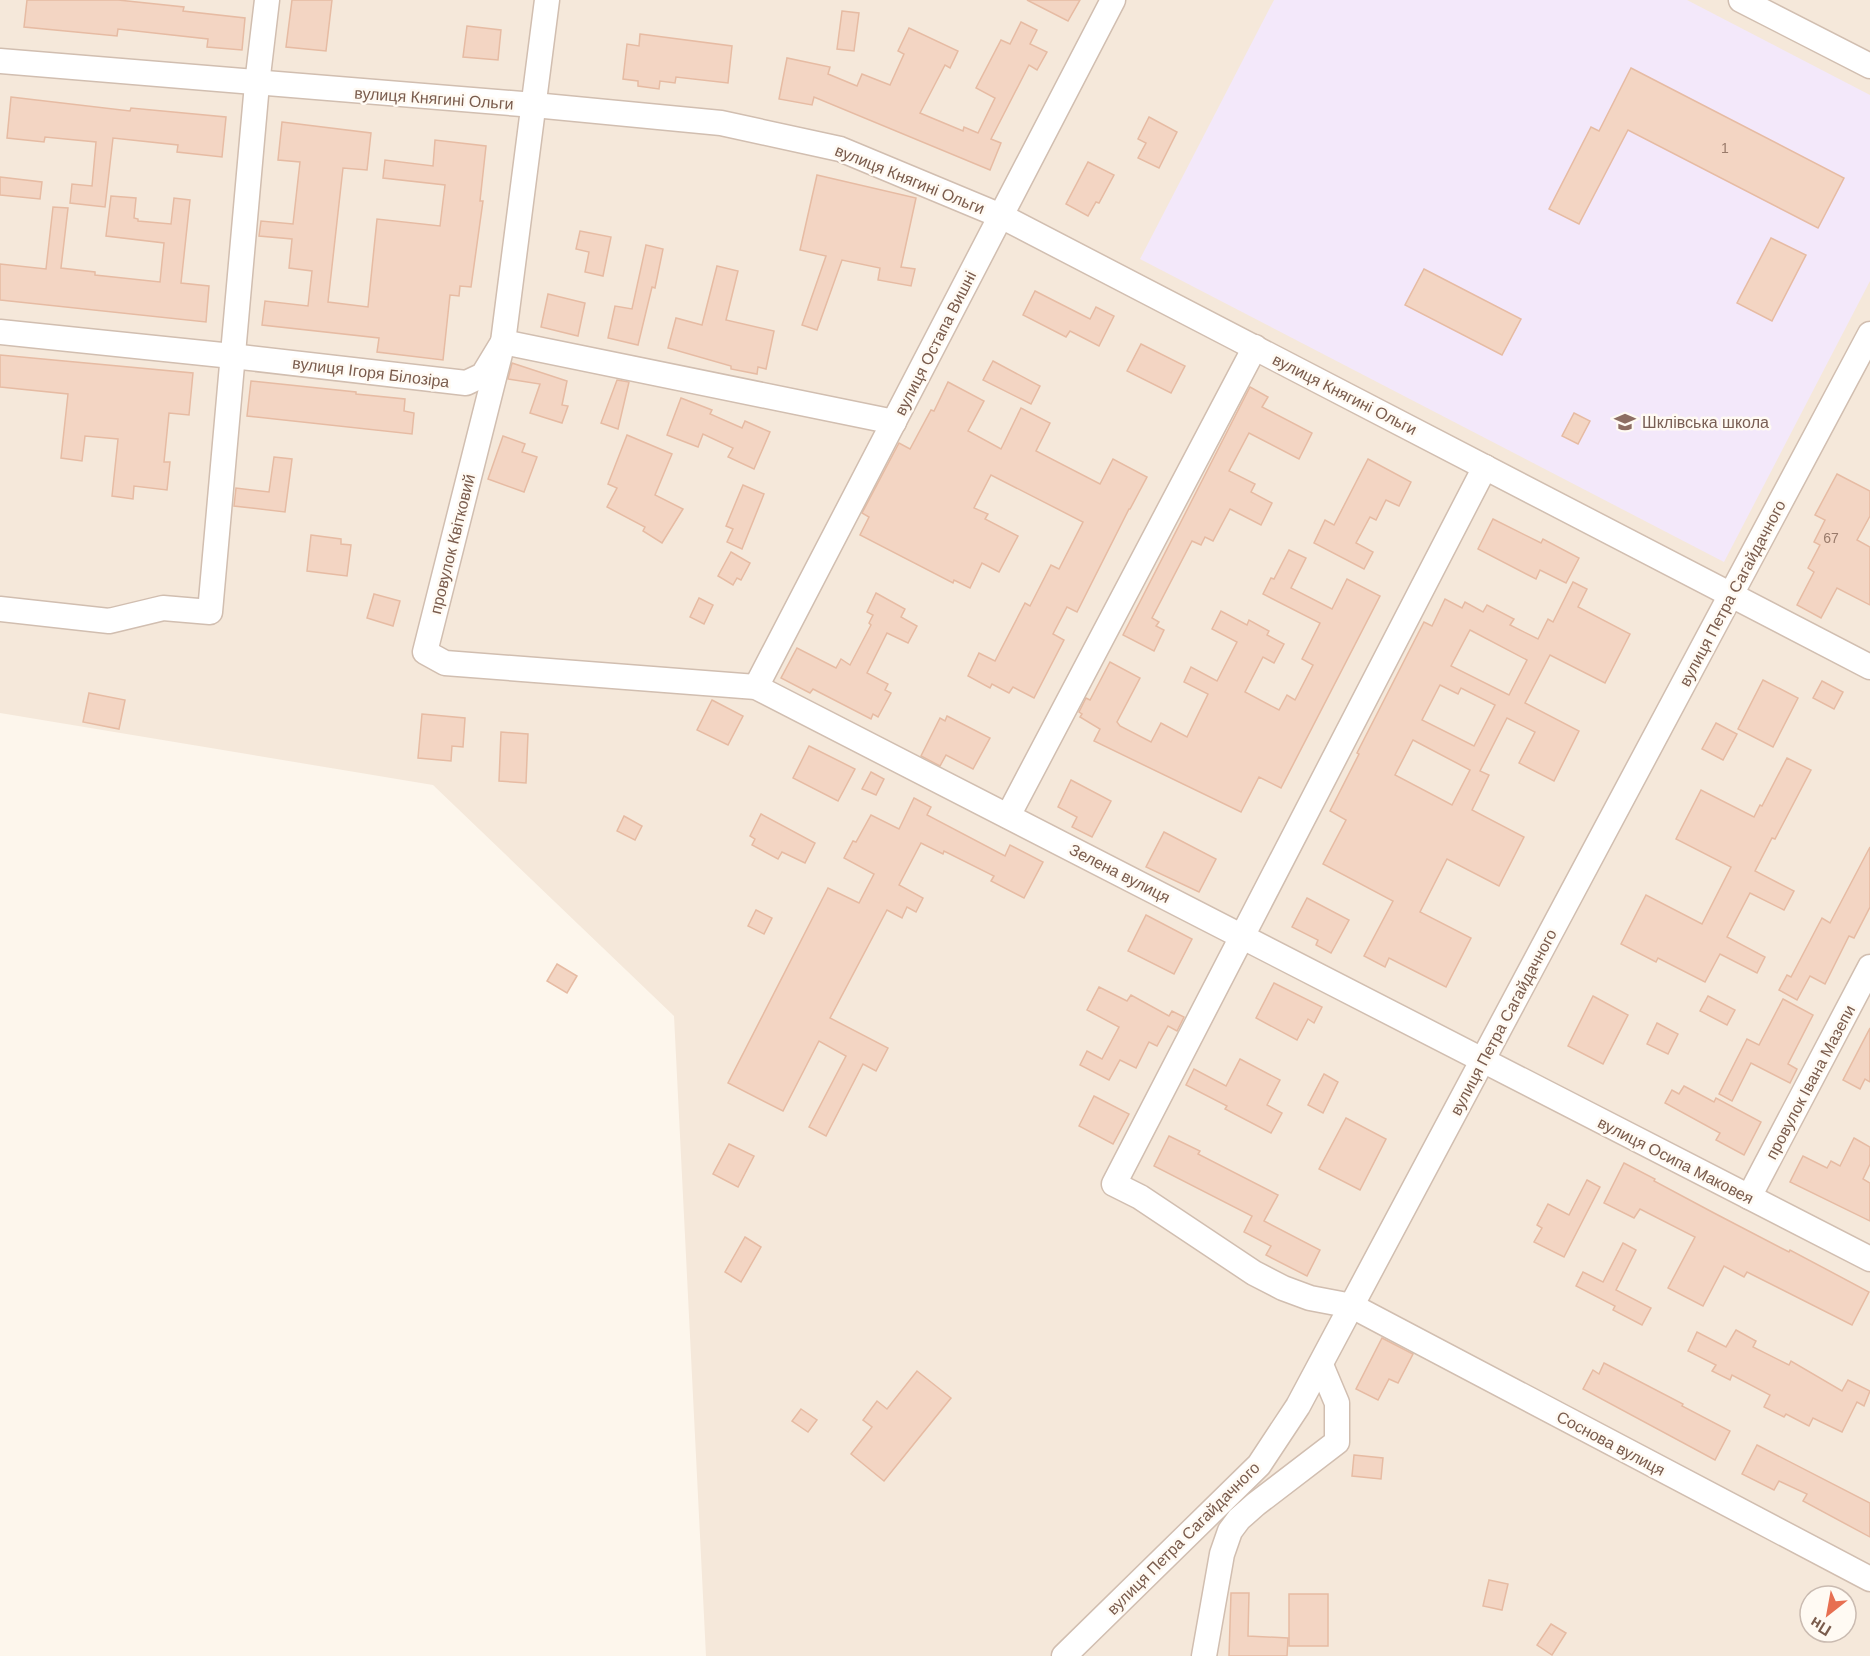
<svg xmlns="http://www.w3.org/2000/svg" width="1870" height="1656" viewBox="0 0 1870 1656" font-family="Helvetica,sans-serif">
<style>
.residential{fill:#f5e8da;fill-rule:evenodd}
.education{fill:#f3e8fa}
.building{fill:#f3d5c3;stroke:#e6bba3;stroke-width:1.5;fill-rule:evenodd}
.lines{fill:none;stroke-linecap:round;stroke-linejoin:round}
.minor-casing{stroke:#d1beb0;stroke-width:27}
.minor{stroke:#fff;stroke-width:24}
.labels{text-anchor:middle;stroke-width:5;stroke-linejoin:round;paint-order:stroke}
.number-label{font-size:14px;fill:#987a6a}
.street-label{font-size:16px;fill:#7a5c4d;stroke:#fffaf3}
.education-label{font-size:16px;fill:#785e54;stroke:#fffaf3;text-anchor:start}
</style>
<rect width="100%" height="100%" fill="#fdf6ec"/>
<path class="residential" d="M0,0h1870v1656h-1164l-32,-640 -241,-231 -433,-72zM1810,1596h36v36h-36z"/>
<polygon class="education" points="1274,0 1687,0 1870,95 1870,281 1724,562 1140,259"/>
<g class="building">
<polygon points="27,0 118,0 184,7 183,11 245,18 242,50 207,47 208,39 118,29 117,36 24,27"/>
<polygon points="292,0 332,0 326,51 286,47"/>
<polygon points="1027,0 1080,0 1068,21"/>
<polygon points="842,11 859,13 854,51 837,49"/>
<polygon points="1021,22 1037,30 1030,44 1047,52 1037,70 1029,65 991,139 1001,143 990,170 814,97 812,105 779,99 787,58 830,67 828,74 857,86 862,74 890,85 904,54 898,51 909,28 958,51 950,68 945,65 920,113 963,131 964,127 978,133 995,98 976,88 1001,40 1010,44"/>
<polygon points="467,26 501,30 498,60 463,57"/>
<polygon points="640,34 732,46 728,83 676,77 675,83 660,81 659,89 638,86 638,81 623,79 627,44 639,46"/>
<polygon points="1631,68 1844,178 1818,228 1628,130 1579,224 1549,209 1591,127 1599,131"/>
<polygon points="11,97 130,111 131,108 226,117 222,157 177,152 178,145 113,138 105,207 70,203 72,184 92,186 96,142 45,137 44,142 7,138"/>
<polygon points="1149,117 1177,132 1159,168 1138,158 1146,143 1138,139"/>
<polygon points="282,122 371,133 367,170 343,168 328,302 368,307 377,219 440,226 445,185 383,178 385,160 433,166 435,140 486,146 480,201 483,201 471,287 460,286 459,296 450,295 443,360 377,352 379,338 262,325 265,301 308,306 312,271 289,268 292,239 259,236 261,221 293,224 300,162 278,160"/>
<polygon points="1088,162 1114,175 1099,203 1096,202 1088,216 1066,204"/>
<polygon points="817,175 916,198 901,267 915,269 911,286 878,280 880,268 842,260 817,330 802,325 826,256 800,250"/>
<polygon points="0,177 42,182 40,199 0,195"/>
<polygon points="111,196 136,198 134,218 138,219 138,221 171,224 174,198 190,200 181,283 209,286 206,322 0,300 0,264 46,269 53,207 68,208 61,268 95,272 95,275 160,282 164,243 106,236"/>
<polygon points="580,231 611,237 603,276 585,272 589,252 576,249"/>
<polygon points="1771,238 1806,255 1772,321 1737,303"/>
<polygon points="646,245 663,249 655,288 652,287 638,345 608,338 615,306 632,309"/>
<polygon points="717,266 738,271 726,320 774,331 766,369 758,367 757,374 731,369 731,366 668,348 676,318 702,325"/>
<polygon points="1424,269 1521,319 1502,355 1405,305"/>
<polygon points="1035,291 1090,319 1096,307 1114,316 1099,346 1070,331 1066,337 1023,315"/>
<polygon points="548,294 585,303 578,336 541,327"/>
<polygon points="1141,344 1185,366 1171,393 1127,371"/>
<polygon points="0,355 193,373 189,415 169,413 164,462 170,462 167,490 134,486 133,499 112,496 118,439 85,436 82,461 61,458 68,394 0,387"/>
<polygon points="993,361 1040,386 1031,404 983,380"/>
<polygon points="512,363 567,381 562,405 568,406 562,423 530,413 540,384 508,379"/>
<polygon points="617,380 629,382 618,429 601,423"/>
<polygon points="251,381 356,392 356,394 405,399 404,411 414,413 412,434 247,416"/>
<polygon points="948,382 984,401 968,431 1001,449 1021,408 1050,423 1036,451 1100,484 1113,459 1147,477 1130,509 1129,509 1077,612 1067,607 1053,634 1064,640 1034,698 1013,687 1009,693 992,684 990,688 968,676 979,653 995,661 1025,603 1030,606 1051,565 1059,569 1083,522 991,475 974,508 988,514 985,519 1018,536 999,572 982,563 970,588 954,580 953,583 860,535 869,517 862,513 899,443 910,449 931,410 934,411"/>
<polygon points="1250,387 1268,397 1262,407 1312,433 1299,459 1249,433 1229,471 1255,484 1251,492 1272,503 1261,525 1230,509 1213,541 1205,537 1201,545 1192,541 1152,618 1159,622 1156,626 1164,630 1154,651 1123,635"/>
<polygon points="681,398 712,410 710,414 742,428 745,421 770,432 754,469 728,457 733,448 703,434 698,447 667,435"/>
<polygon points="1574,413 1590,421 1578,444 1562,436"/>
<polygon points="627,435 672,454 655,495 683,509 662,543 643,531 645,527 607,507 617,488 608,484"/>
<polygon points="503,436 525,444 522,452 537,457 524,492 488,479"/>
<polygon points="274,457 292,459 285,512 234,506 236,488 269,492"/>
<polygon points="1368,459 1411,482 1399,506 1386,500 1376,520 1370,517 1356,543 1373,552 1364,569 1314,543 1325,520 1334,525"/>
<polygon points="1837,474 1870,491 1870,516 1857,540 1870,547 1870,605 1837,588 1821,618 1797,605 1814,572 1808,568 1820,545 1814,542 1825,520 1815,515"/>
<polygon points="743,485 764,494 742,549 727,542 733,529 726,526"/>
<polygon points="1493,519 1541,543 1543,539 1579,558 1566,583 1540,570 1536,579 1478,549"/>
<polygon points="311,535 341,539 341,544 351,545 347,576 307,571"/>
<polygon points="1289,550 1306,558 1291,588 1332,609 1347,579 1380,596 1281,788 1259,777 1241,812 1094,741 1100,729 1080,717 1082,714 1079,712 1086,698 1090,700 1110,662 1140,678 1117,722 1120,726 1151,742 1161,723 1187,737 1208,694 1184,682 1191,667 1217,681 1237,642 1212,629 1221,611 1247,625 1249,620 1269,631 1267,635 1284,644 1274,663 1263,657 1245,692 1279,710 1287,695 1295,700 1313,665 1302,659 1320,623 1263,594 1271,578 1274,579"/>
<polygon points="731,552 750,563 741,580 737,578 733,585 718,576"/>
<path d="M1573,582l14,7 -9,18 52,27 -25,49 -55,-28 -25,48 54,28 -25,50 -35,-18 16,-31 -28,-14 -27,53 9,4 -17,35 52,27 -25,49 -52,-27 -27,53 51,26 -25,49 -57,-29 -4,9 -21,-11 29,-55 -70,-37 23,-44 -16,-9 29,-57 -2,-1 67,-131 8,4 13,-27 17,9 3,-6 18,10 4,-7 27,14 -4,6 28,14 10,-20 5,3zM1470,630l57,30 -18,35 -58,-29zM1440,685l18,9 3,-6 34,17 -21,41 -52,-26zM1413,740l57,30 -18,35 -57,-30z"/>
<polygon points="876,593 905,609 901,617 917,626 908,643 887,633 867,673 888,684 885,690 891,693 878,717 873,714 871,719 813,689 810,693 781,678 797,648 836,668 841,659 850,665 871,625 869,623 873,615 867,612"/>
<polygon points="374,594 400,601 393,626 367,618"/>
<polygon points="699,598 713,605 704,624 690,617"/>
<polygon points="1763,680 1798,698 1773,747 1738,729"/>
<polygon points="1822,681 1843,692 1834,709 1813,698"/>
<polygon points="89,693 125,700 119,729 83,722"/>
<polygon points="712,700 743,716 728,745 697,730"/>
<polygon points="422,714 465,718 463,747 452,746 451,761 418,758"/>
<polygon points="947,716 990,738 973,769 946,755 940,766 921,756 940,718 945,721"/>
<polygon points="1716,723 1737,734 1723,760 1702,749"/>
<polygon points="501,732 528,734 526,783 499,781"/>
<polygon points="809,746 855,769 838,801 793,778"/>
<polygon points="1787,758 1811,770 1775,839 1772,838 1755,871 1794,891 1784,910 1750,893 1727,937 1765,957 1757,973 1720,954 1705,982 1658,958 1656,962 1621,944 1646,895 1702,924 1731,867 1676,839 1701,790 1754,817 1760,805 1762,806"/>
<polygon points="871,772 884,779 876,795 862,789"/>
<polygon points="1071,780 1111,801 1092,837 1072,827 1077,817 1058,807"/>
<polygon points="914,798 931,807 927,815 1005,856 1010,845 1043,862 1024,898 991,881 994,876 944,851 943,854 921,843 899,885 923,898 916,912 907,907 902,918 887,910 830,1018 888,1048 876,1071 863,1064 826,1136 809,1127 846,1056 819,1041 783,1111 728,1083 828,888 859,903 874,874 844,858 853,841 856,842 871,815 899,829"/>
<polygon points="761,814 815,843 805,863 782,852 778,859 752,845 755,839 750,836"/>
<polygon points="624,816 642,826 635,840 617,831"/>
<polygon points="1164,832 1216,859 1199,892 1146,867"/>
<polygon points="1870,847 1870,907 1854,938 1849,936 1825,984 1810,976 1797,1000 1779,990 1787,975 1791,977 1822,918 1830,923"/>
<polygon points="1307,898 1349,920 1331,953 1316,945 1318,940 1292,927"/>
<polygon points="756,910 772,918 764,934 748,926"/>
<polygon points="1146,915 1192,939 1174,974 1128,951"/>
<polygon points="557,964 577,976 567,993 547,981"/>
<polygon points="1274,983 1322,1007 1314,1023 1308,1019 1297,1040 1256,1018"/>
<polygon points="1099,987 1127,1001 1131,995 1169,1016 1172,1011 1184,1017 1177,1031 1168,1026 1157,1046 1149,1042 1136,1068 1120,1060 1109,1080 1080,1065 1087,1051 1102,1059 1119,1027 1087,1010"/>
<polygon points="1593,996 1628,1015 1603,1064 1568,1046"/>
<polygon points="1708,996 1735,1010 1727,1025 1700,1011"/>
<polygon points="1783,999 1813,1015 1788,1064 1797,1069 1790,1083 1751,1063 1732,1101 1719,1094 1747,1039 1759,1045"/>
<polygon points="1657,1023 1678,1034 1668,1054 1647,1044"/>
<polygon points="1870,1028 1870,1082 1865,1079 1860,1089 1843,1080"/>
<polygon points="1240,1059 1280,1080 1267,1105 1282,1113 1271,1133 1225,1109 1227,1106 1186,1085 1194,1069 1226,1086"/>
<polygon points="1324,1074 1338,1082 1323,1113 1308,1105"/>
<polygon points="1684,1086 1714,1102 1716,1098 1761,1122 1744,1155 1716,1140 1720,1133 1665,1103 1672,1090 1679,1094"/>
<polygon points="1094,1096 1129,1114 1113,1144 1079,1126"/>
<polygon points="1346,1118 1386,1139 1360,1190 1319,1169"/>
<polygon points="1169,1136 1200,1151 1198,1154 1278,1195 1264,1221 1320,1250 1307,1276 1266,1255 1271,1246 1244,1232 1252,1216 1154,1166"/>
<polygon points="1854,1138 1870,1147 1870,1164 1863,1179 1870,1183 1870,1221 1790,1182 1803,1156 1827,1168 1831,1161 1840,1166"/>
<polygon points="729,1144 754,1156 738,1187 713,1174"/>
<polygon points="1624,1163 1655,1179 1654,1181 1714,1213 1789,1252 1790,1250 1869,1292 1852,1325 1747,1272 1744,1277 1724,1266 1703,1306 1668,1288 1695,1237 1640,1209 1634,1218 1604,1203"/>
<polygon points="1587,1180 1600,1187 1564,1257 1534,1242 1542,1228 1537,1225 1548,1204 1569,1215"/>
<polygon points="745,1237 761,1247 741,1282 725,1272"/>
<polygon points="1623,1243 1636,1250 1616,1290 1651,1308 1642,1325 1613,1310 1615,1306 1576,1286 1583,1272 1603,1282"/>
<polygon points="1736,1330 1756,1341 1753,1347 1789,1365 1791,1361 1842,1391 1848,1380 1870,1391 1864,1406 1857,1402 1842,1432 1813,1418 1809,1426 1786,1414 1784,1417 1764,1407 1770,1395 1732,1375 1730,1380 1712,1371 1716,1365 1688,1351 1697,1332 1726,1347"/>
<polygon points="1382,1338 1413,1354 1398,1383 1389,1379 1378,1400 1356,1389"/>
<polygon points="1604,1363 1683,1404 1682,1406 1730,1431 1715,1460 1583,1389 1593,1370 1599,1374"/>
<polygon points="917,1371 951,1398 884,1481 851,1454 872,1427 863,1420 877,1401 887,1409"/>
<polygon points="801,1409 817,1420 808,1432 792,1421"/>
<polygon points="1757,1445 1870,1503 1870,1537 1803,1501 1807,1494 1779,1481 1774,1490 1742,1474"/>
<polygon points="1354,1455 1383,1458 1381,1479 1352,1476"/>
<polygon points="1489,1580 1508,1584 1502,1610 1483,1606"/>
<polygon points="1231,1593 1249,1593 1248,1636 1288,1638 1287,1656 1229,1656"/>
<rect x="1289" y="1594" width="39" height="52"/>
<polygon points="1551,1624 1566,1633 1552,1655 1537,1645"/>
</g>
<g class="lines">
<defs>
<g id="minor">
<polyline points="547,0 503,342 425,652 445,663 756,687 1870,1259"/>
<polyline points="1741,0 1870,66"/>
<polyline points="0,61 534,105 721,123 840,149 1001,216 1870,667"/>
<polyline points="0,332 232,356 466,383 483,375 503,342 894,422"/>
<polyline points="1485,467 1114,1184 1140,1197 1254,1273 1283,1288 1310,1298 1352,1306 1870,1579"/>
<polyline points="0,609 109,621 163,608 210,612 257,84 267,0"/>
<polyline points="756,687 1113,0"/>
<polyline points="1008,816 1255,347"/>
<polyline points="1749,1197 1870,967"/>
<polyline points="1064,1656 1259,1465 1298,1406 1870,334"/>
<polyline points="1204,1656 1222,1554 1230,1531 1239,1519 1256,1504 1337,1442 1337,1403 1321,1365"/>
</g>
</defs>
<use href="#minor" class="minor-casing"/>
<use href="#minor" class="minor"/>
</g>
<defs>
<symbol id="school-bare" viewBox="-9 -9 18 18"><path d="M0-5L7-2L0 1L-7-2ZM-4 1L0 2.5L4 1V4Q0 6-4 4Z" fill="#8d6e63" stroke="#fffaf3" stroke-width="2.5" paint-order="stroke"/></symbol>
</defs>
<g fill-rule="evenodd">
<use href="#school-bare" x="1610" y="407" width="30" height="30"/>
</g>
<g class="labels">
<g class="number-label">
<text x="1725" y="153">1</text>
<text x="1831" y="543">67</text>
</g>
<g class="street-label">
<text transform="translate(434 98) rotate(4)" y="6">вулиця Княгині Ольги</text>
<text transform="translate(910 179) rotate(22)" y="6">вулиця Княгині Ольги</text>
<text transform="translate(935 343) rotate(-63)" y="6">вулиця Остапа Вишні</text>
<text transform="translate(371 372) rotate(7)" y="6">вулиця Ігоря Білозіра</text>
<text transform="translate(1345 394) rotate(27)" y="6">вулиця Княгині Ольги</text>
<text transform="translate(452 544) rotate(-76)" y="6">провулок Квітковий</text>
<text transform="translate(1732 593) rotate(-62)" y="6">вулиця Петра Сагайдачного</text>
<text transform="translate(1120 873) rotate(27)" y="6">Зелена вулиця</text>
<text transform="translate(1503 1022) rotate(-62)" y="6">вулиця Петра Сагайдачного</text>
<text transform="translate(1810 1082) rotate(-62)" y="6">провулок Івана Мазепи</text>
<text transform="translate(1676 1160) rotate(27)" y="6">вулиця Осипа Маковея</text>
<text transform="translate(1611 1443) rotate(28)" y="6">Соснова вулиця</text>
<text transform="translate(1183 1538) rotate(-45)" y="6">вулиця Петра Сагайдачного</text>
</g>
<g class="education-label">
<text x="1642" y="428">Шклівська школа</text>
</g>
</g>
<g transform="translate(1828 1614) rotate(211)"><circle r="28" fill="#fffaf3" stroke="#cabbb1" stroke-width="1.5"/>
<path d="M0-4.5L10 22L0 15L-10 22Z" fill="#e76f51"/>
<text y="-9" font-size="16" font-weight="bold" text-anchor="middle" fill="#7a5c4d">Пн</text>
</g>
</svg>
